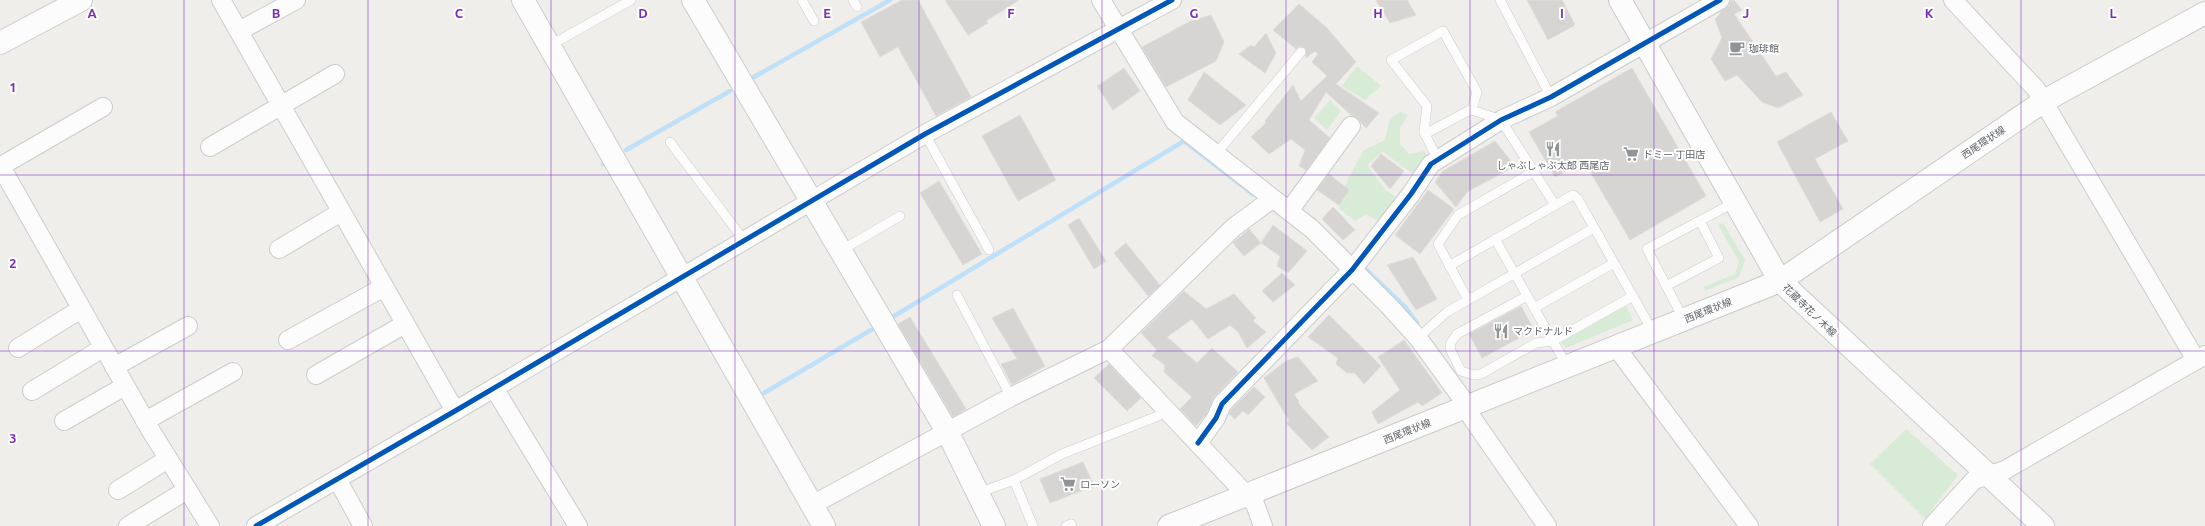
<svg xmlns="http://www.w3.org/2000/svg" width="2205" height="526" viewBox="0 0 2205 526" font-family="Ubuntu,'Noto Sans JP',sans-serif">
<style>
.green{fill:#d8ebd6}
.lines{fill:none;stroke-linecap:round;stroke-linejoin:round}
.stream{stroke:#bfe0f9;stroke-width:4.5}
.building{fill:#d6d5d3;stroke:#deddd9}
.service-casing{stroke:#cbcccc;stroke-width:10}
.minor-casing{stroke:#cbcccc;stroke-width:20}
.tertiary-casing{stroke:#cbcccc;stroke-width:24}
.secondary-casing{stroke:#cacacb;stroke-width:24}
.service{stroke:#fdfcfc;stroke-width:9}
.minor{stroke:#fdfcfc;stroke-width:18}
.tertiary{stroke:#fdfcfc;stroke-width:22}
.secondary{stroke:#fdfcfc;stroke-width:22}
.cycleway-casing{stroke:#fff;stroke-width:8}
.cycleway{stroke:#0057b8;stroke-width:5}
.grid{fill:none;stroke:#7b2cbf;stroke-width:1;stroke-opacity:0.55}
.labels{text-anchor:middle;stroke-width:4;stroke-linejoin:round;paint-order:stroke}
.poi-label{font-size:10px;fill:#5f6368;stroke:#fff;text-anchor:start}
.street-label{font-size:10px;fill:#5f6368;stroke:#fff}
.grid-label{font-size:13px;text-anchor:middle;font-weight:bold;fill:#7b2cbf;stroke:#fff;stroke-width:4;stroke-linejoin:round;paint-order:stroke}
</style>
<rect width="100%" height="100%" fill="#efeeea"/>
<g class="green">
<polygon points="1357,66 1381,86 1365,100 1342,86"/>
<polygon points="1330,100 1341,111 1327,130 1314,118"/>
<polygon points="1401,112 1408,115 1400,127 1400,144 1409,154 1425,151 1430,162 1416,176 1383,152 1367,165 1385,190 1398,198 1380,222 1366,214 1355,221 1339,208 1347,181 1364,150 1385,140 1390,118"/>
<polygon points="1723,223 1745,260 1739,277 1705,291 1703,287 1735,274 1739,261 1718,225"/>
<polygon points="1626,306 1633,320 1566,348 1561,342"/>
<polygon points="1906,429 1958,475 1925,519 1870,464"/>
</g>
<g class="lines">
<g class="stream">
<polyline points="754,77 890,0"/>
<polyline points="626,150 730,91"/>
<polyline points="603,164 604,163"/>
<polyline points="1361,265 1406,308 1417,323"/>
<polyline points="889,319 1184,141 1254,195"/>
<polyline points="764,393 871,330"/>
</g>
</g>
<g class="building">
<polygon points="902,0 918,0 971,97 936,116 898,47 880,57 861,22"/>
<polygon points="945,0 1019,0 986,21 988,23 968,35"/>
<polygon points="1376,0 1407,0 1416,15 1390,23"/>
<polygon points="1527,0 1562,0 1575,25 1548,40"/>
<polygon points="1734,0 1742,10 1734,14 1776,76 1786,72 1803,95 1778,108 1762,102 1737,75 1725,81 1711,59 1722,38 1715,19 1720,14 1720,12 1729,6 1730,1"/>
<polygon points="1299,4 1327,28 1356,62 1336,84 1379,113 1366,128 1357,118 1352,116 1326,92 1309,120 1330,138 1306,170 1299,166 1305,150 1291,139 1269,154 1251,137 1266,123 1265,121 1293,85 1301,101 1327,76 1312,62 1318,54 1315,51 1306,58 1305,48 1299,46 1296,49 1273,30"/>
<polygon points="1211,15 1224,42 1216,61 1166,87 1142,47 1191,21"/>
<polygon points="1266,33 1276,53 1265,73 1239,54 1251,45 1254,47"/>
<polygon points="1124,68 1140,91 1113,110 1097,86"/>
<polygon points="1632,68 1706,196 1630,240 1584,161 1555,177 1529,132 1558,116 1555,112"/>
<polygon points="1204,72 1246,105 1220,125 1188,100"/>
<polygon points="1831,112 1848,141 1815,159 1843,209 1820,222 1777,142"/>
<polygon points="1020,115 1056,180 1018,201 982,136"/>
<polygon points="1495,141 1515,166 1467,192 1456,207 1435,182 1443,171"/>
<polygon points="1381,154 1404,171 1390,189 1371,166"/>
<polygon points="1329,174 1349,190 1339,205 1317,190"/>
<polygon points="939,181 982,254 963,265 920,193"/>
<polygon points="1428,190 1454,209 1420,254 1395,235"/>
<polygon points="1333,207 1355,230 1343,240 1322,219"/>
<polygon points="1079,218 1106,261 1094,269 1068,225"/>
<polygon points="1273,225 1307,251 1288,273 1277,266 1280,256 1261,243"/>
<polygon points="1249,229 1261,243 1244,256 1233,243"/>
<polygon points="1126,243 1160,285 1148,296 1114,253"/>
<polygon points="1413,257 1437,299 1416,310 1387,265"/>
<polygon points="1282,273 1295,285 1273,302 1262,291"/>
<polygon points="1184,291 1206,309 1234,294 1256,318 1253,321 1266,332 1247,348 1238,332 1230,325 1208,339 1192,319 1167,337 1197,363 1212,348 1238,372 1214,397 1207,413 1196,426 1180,409 1192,397 1164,372 1165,365 1152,356 1157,350 1141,333"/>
<polygon points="1521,306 1534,330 1482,358 1469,334"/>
<polygon points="1013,308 1045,366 1012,385 1001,364 1017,359 992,318"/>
<polygon points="1329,315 1381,366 1364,384 1355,373 1347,373 1336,364 1338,358 1308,337"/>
<polygon points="910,317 966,409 953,417 898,324"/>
<polygon points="1404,340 1442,393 1422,406 1418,402 1378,424 1372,412 1400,390 1378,357"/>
<polygon points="1298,357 1318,381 1294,394 1299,402 1298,403 1329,437 1312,450 1286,423 1289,421 1264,378 1286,361"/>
<polygon points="1109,364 1141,398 1127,411 1094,378"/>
<polygon points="1254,387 1265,397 1248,415 1243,411 1235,419 1229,414 1231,410"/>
<polygon points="1083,462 1094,486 1050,503 1040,479"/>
</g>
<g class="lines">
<defs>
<g id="service">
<polyline points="802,0 814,21"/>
<polyline points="853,0 857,7"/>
<polyline points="1500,0 1551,97"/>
<polyline points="549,46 631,0"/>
<polyline points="925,134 989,250"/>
<polyline points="1425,134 1472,109"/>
<polyline points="670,142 743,239"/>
<polyline points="1216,154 1301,52"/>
<polyline points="1438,160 1424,132 1427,106 1391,60 1443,31 1477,92 1472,110 1501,120 1555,205 1573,195 1578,199 1653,332"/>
<polyline points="1495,239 1567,366"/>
<polyline points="840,251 900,216"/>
<polyline points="1449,266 1555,205"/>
<polyline points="1666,286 1719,258 1700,221"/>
<polyline points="957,295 1011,397"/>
<polyline points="1527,296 1457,334 1450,344 1451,351 1461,371 1474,375 1481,374 1536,343 1553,341 1633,296"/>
<polyline points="1468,300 1594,228"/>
<polyline points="1534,308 1614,263"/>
<polyline points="1684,320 1647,249 1735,202"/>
<polyline points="1418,338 1447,312 1468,300 1438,244 1458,215 1535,171"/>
<polyline points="1014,480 1062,454 1158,416"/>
<polyline points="978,493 1014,480 1033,526"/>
<polyline points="1066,526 1071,524 1072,526"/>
</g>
<g id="minor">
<polyline points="221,0 455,411"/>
<polyline points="1101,0 1175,122 1312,229 1390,307 1418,338 1461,397 1472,418 1547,526"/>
<polyline points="1953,0 2036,89 2196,360"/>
<polyline points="239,31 296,0"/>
<polyline points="210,147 335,74"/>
<polyline points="0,165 151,431 210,526"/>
<polyline points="1,166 103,107"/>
<polyline points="1289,211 1351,126"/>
<polyline points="279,249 341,212"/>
<polyline points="288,340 384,287"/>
<polyline points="1616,347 1749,526"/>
<polyline points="18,348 81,309"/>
<polyline points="1109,349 1255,504 1263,526"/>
<polyline points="114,367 188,326"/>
<polyline points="316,375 405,324"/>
<polyline points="494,388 578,526"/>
<polyline points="32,391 103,348"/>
<polyline points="64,421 125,386"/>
<polyline points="145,421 233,372"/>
<polyline points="1198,443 1216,418 1222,404 1352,270 1411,194 1431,164 1501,120 1551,97 1720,0"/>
<polyline points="337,479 363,526"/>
<polyline points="118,490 168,459"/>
<polyline points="812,505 1011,397 1109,349 1234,227 1272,199"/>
<polyline points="128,526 187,490"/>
<polyline points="256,526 455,411 925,134 1172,0"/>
<polyline points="1932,526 1974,480 2005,470 2205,355"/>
</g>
<g id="tertiary">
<polyline points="523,0 824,526"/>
<polyline points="693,0 948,433 994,526"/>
<polyline points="0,43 81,0"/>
</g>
<g id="secondary">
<polyline points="1620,0 1780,281 2043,526"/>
<polyline points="1169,526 1780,281 2044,101 2205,13"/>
</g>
</defs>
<use href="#service" class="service-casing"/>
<use href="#minor" class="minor-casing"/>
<use href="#tertiary" class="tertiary-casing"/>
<use href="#secondary" class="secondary-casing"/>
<use href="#service" class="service"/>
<use href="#minor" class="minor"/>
<use href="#tertiary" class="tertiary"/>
<use href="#secondary" class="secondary"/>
<defs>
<g id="cycleway">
<polyline points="1198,443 1216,418 1222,404 1352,270 1411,194 1431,164 1501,120 1551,97 1720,0"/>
<polyline points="256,526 455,411 925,134 1172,0"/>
</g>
</defs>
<use href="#cycleway" class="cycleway-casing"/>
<use href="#cycleway" class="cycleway"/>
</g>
<path class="grid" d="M184,0v526M368,0v526M551,0v526M735,0v526M919,0v526M1102,0v526M1286,0v526M1470,0v526M1654,0v526M1838,0v526M2021,0v526M0,175h2205M0,351h2205"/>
<defs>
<symbol id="cafe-bare" viewBox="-9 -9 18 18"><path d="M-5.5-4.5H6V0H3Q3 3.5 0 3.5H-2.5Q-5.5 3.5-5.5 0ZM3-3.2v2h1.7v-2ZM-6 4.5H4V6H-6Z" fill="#919496" stroke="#fff" stroke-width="2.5" paint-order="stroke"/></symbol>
<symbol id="restaurant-bare" viewBox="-9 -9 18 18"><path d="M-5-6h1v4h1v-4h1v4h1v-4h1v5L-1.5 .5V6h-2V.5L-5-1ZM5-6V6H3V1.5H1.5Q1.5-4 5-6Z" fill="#919496" stroke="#fff" stroke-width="2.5" paint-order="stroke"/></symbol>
<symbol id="supermarket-bare" viewBox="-9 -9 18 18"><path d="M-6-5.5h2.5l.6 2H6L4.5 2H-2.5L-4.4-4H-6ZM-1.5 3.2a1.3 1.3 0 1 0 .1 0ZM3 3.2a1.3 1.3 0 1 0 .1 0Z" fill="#919496" stroke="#fff" stroke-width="2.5" paint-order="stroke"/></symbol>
</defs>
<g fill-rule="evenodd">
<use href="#cafe-bare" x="1726" y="37" width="22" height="22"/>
<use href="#restaurant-bare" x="1542" y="138" width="22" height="22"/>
<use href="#supermarket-bare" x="1620" y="143" width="22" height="22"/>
<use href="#restaurant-bare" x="1490" y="320" width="22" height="22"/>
<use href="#supermarket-bare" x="1057" y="473" width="22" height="22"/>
</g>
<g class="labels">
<g class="poi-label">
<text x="1749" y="52">珈琲館</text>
<text x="1643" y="158">ドミー 丁田店</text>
<text x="1553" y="169" text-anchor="middle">しゃぶしゃぶ太郎 西尾店</text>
<text x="1513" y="335">マクドナルド</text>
<text x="1080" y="488">ローソン</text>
</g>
<g class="street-label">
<text transform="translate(1983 142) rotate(-34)" y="4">西尾環状線</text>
<text transform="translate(1708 310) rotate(-22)" y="4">西尾環状線</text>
<text transform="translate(1810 310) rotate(44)" y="4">花蔵寺花ノ木線</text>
<text transform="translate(1407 431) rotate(-22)" y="4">西尾環状線</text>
</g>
</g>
<g class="grid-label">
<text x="92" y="18">A</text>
<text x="276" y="18">B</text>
<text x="459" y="18">C</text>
<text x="643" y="18">D</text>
<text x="827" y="18">E</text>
<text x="1011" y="18">F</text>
<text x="1194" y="18">G</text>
<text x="1378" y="18">H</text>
<text x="1562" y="18">I</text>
<text x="1746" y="18">J</text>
<text x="1929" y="18">K</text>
<text x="2113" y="18">L</text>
<text x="13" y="92">1</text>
<text x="13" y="268">2</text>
<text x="13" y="443">3</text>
</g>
</svg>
